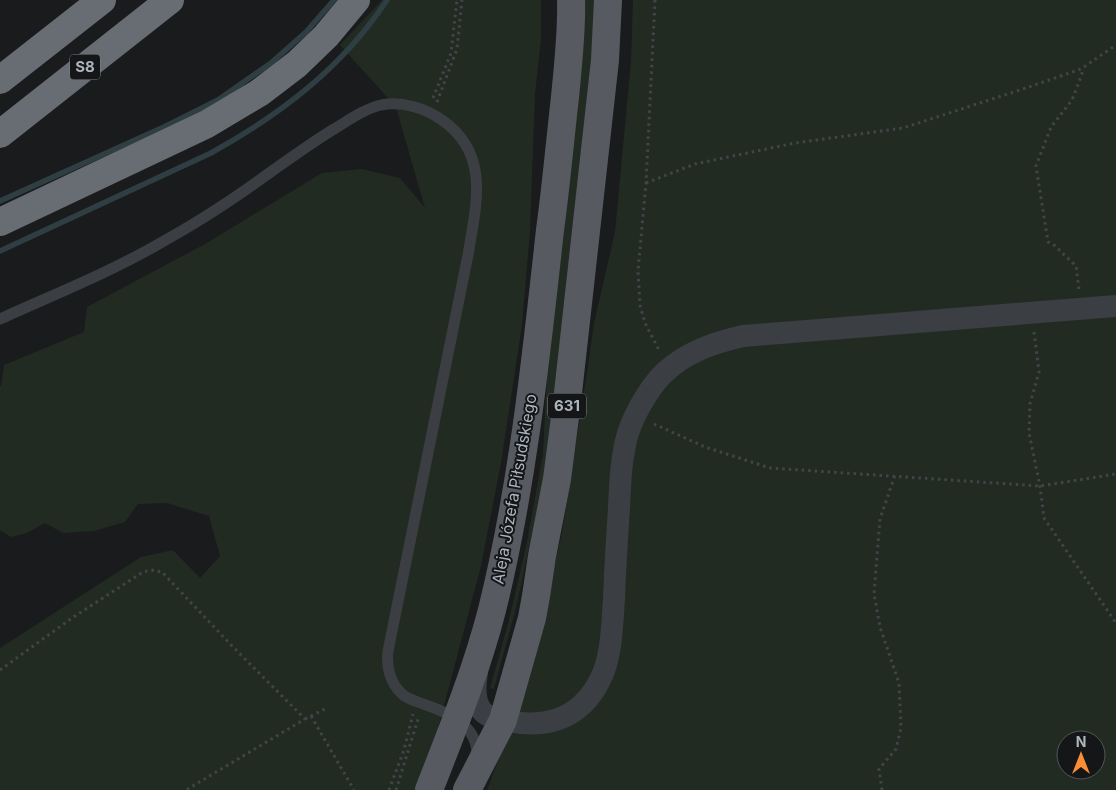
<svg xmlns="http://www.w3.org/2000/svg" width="1116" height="790" viewBox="0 0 1116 790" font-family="Inter,sans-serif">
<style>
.green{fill:#222b22;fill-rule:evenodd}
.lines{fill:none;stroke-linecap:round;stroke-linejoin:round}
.stream{stroke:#2f3e42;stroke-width:5.5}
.path{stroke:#414549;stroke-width:3;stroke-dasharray:2.5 4;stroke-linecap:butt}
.service{stroke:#3b3e42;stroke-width:11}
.minor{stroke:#3b3e42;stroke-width:22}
.primary{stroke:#575b61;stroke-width:28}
.motorway{stroke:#676d73;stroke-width:28}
.labels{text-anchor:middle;stroke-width:4;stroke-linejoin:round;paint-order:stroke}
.shield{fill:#151618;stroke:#7f858c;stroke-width:1}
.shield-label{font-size:15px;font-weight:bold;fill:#acb5bd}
.street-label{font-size:16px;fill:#acb5bd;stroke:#151618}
</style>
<rect width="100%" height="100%" fill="#1a1b1d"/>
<g class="green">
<polygon points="382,0 541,0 541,39 535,94 530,231 522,325 501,463 481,566 435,740 415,790 0,790 0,648 141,557 173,550 200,578 220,556 209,516 167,503 138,504 125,522 94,531 63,533 45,523 27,533 11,537 0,530 0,386 1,386 4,365 84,332 87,307 205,244 322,173 362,169 400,178 425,208 396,107 340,45"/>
<polygon points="582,0 595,0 594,34 547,463 517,604 494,689 490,688 508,624 526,547 543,454 548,356"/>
<path d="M633,0h483v790h-629l28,-74 22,-76 25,-107 26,-167 6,-43 21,-91 16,-171zM1066,740h30v30h-30z"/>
</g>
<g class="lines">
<g class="stream">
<polyline points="0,201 166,126 218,100 271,63 306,32 334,0"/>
<path d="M0,251l211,-98c70,-39 131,-85 176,-153"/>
</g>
<g class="path">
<polyline points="655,0 646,183 638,271 640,305 645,323 660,352"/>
<polyline points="433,98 451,53 457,0"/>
<polyline points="437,102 457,49 462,0"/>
<polyline points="646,183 695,164 795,143 903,128 1026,88 1081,69 1116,45"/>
<polyline points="1079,289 1076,266 1053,244 1048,242 1036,166 1051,127 1072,100 1082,74 1081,69"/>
<polyline points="1034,332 1039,372 1030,404 1029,433 1040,486 1044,518 1116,623"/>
<polyline points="654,424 705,447 770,468 1040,486 1116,474"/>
<polyline points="0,670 72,618 143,572 151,570 162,572 234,648 305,719 186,790"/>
<polyline points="311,716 354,790"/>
<polyline points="305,719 327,708"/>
<polyline points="389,790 404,750 413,714"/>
<polyline points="396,790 419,716"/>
<polyline points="882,790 879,769 896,749 901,728 899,683 880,627 874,594 880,519 895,475"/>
</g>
<path class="service" d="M0,319c55,-25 111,-47 164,-78 27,-15 54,-32 80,-50 30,-21 59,-43 90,-62 15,-9 30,-20 47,-24 21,-4 44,3 61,15 49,34 34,85 26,135l-80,396c-2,15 2,32 14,43 5,5 14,7 21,10 25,8 56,22 54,53"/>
<path class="minor" d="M477,673c-2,12 -4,29 6,39 6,6 17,7 25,9 40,8 73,-3 92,-41 12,-23 12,-55 14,-81 1,-30 3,-61 5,-91 1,-24 2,-51 9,-75 7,-21 25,-53 43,-66 21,-17 46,-25 72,-31l373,-30"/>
<g class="primary">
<path d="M429,790c23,-59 47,-118 63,-180 31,-125 44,-253 58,-380 6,-44 10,-89 15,-133 3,-32 7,-65 6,-97"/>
<polyline points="467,790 503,720 532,618 536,596 542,556 557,479 567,402 605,60 608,0"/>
</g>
<g class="motorway">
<polyline points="0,80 102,0"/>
<polyline points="0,134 170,0"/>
<polyline points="0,222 207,124 259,93 297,64 326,36 356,0"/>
</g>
</g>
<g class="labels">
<g class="shield">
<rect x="70" y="54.5" width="30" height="25" rx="4"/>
<rect x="548" y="393.5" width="38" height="25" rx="4"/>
</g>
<g class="shield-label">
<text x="85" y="72">S8</text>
<text x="567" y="411">631</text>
</g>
<g class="street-label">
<text transform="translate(514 489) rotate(-80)" y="6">Aleja Józefa Piłsudskiego</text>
</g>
</g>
<g transform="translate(1081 755)"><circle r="24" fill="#151618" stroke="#51565a"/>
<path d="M0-4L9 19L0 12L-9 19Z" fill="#fa8d35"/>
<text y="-8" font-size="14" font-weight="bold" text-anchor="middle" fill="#acb5bd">N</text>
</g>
</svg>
